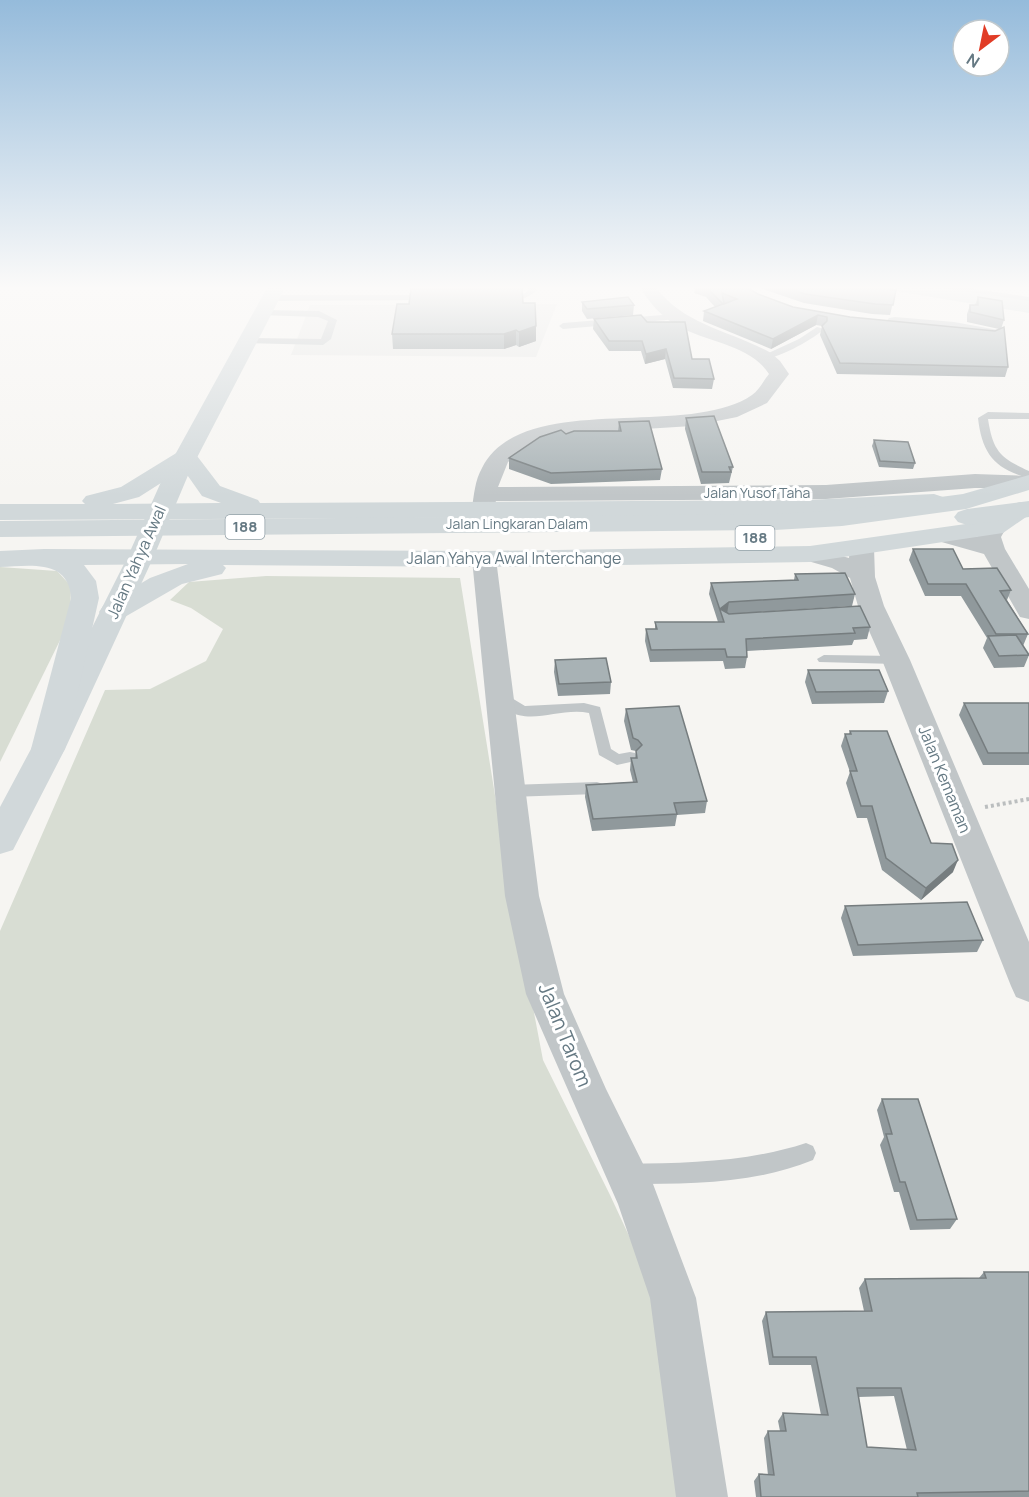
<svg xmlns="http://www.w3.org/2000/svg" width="1029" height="1497" viewBox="0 0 1029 1497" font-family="Manrope,sans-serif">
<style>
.built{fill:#e6e7e5}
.green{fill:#d8ddd3}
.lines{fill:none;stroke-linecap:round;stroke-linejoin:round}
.path{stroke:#bbbebf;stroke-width:4;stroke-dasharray:3 3;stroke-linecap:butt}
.lane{fill:#c1c6c8;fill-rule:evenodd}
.street{fill:#c1c6c8;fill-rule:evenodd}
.secondary{fill:#d1d8da;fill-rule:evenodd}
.primary{fill:#d1d8da;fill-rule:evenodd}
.highway{fill:#d1d8da;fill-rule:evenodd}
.wall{fill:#90999c;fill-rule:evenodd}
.shaded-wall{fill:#767d7f}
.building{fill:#a8b2b5;stroke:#767d7f;stroke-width:1.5;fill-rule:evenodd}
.labels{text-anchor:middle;stroke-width:6;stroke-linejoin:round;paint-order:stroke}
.far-street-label{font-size:14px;fill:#657983;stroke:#fff}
.shield{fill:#fff;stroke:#93a1a8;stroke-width:1.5}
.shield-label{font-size:15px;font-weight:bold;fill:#657983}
.street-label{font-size:16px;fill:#657983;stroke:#fff}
.near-street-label{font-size:20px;fill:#657983;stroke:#fff}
</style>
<rect width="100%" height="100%" fill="#f6f5f2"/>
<polygon class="built" points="557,304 536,357 291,355 310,305"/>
<g class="green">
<polygon points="0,567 57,571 71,586 70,620 0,762"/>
<polygon points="266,576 460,578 508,876 543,1060 610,1195 657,1296 686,1497 0,1497 0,931 105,690 150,689 206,661 223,629 191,608 170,600 189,582"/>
</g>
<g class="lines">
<polyline class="path" points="985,807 1029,799"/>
<g class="lane">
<path d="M528,286h8v5c-8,8 -27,13 -37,7l25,-4 4,-4z"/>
<polygon points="428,295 432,298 431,300 270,301 266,298 270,295"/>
<polygon points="263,310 319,311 337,320 331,339 323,345 244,343 244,339 247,338 321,339 328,321 318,317 260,315 259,313"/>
<polygon points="675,314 678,315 678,319 563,329 559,326 563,323"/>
<path d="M817,327l7,2c-9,9 -53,35 -64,28l39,-18z"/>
<path d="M988,412l41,1v6h-41c5,32 12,39 41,52v7c-35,-9 -47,-25 -51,-60z"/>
<polygon points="824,655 896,656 903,660 896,664 819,662 817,659"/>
<path d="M500,691l25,15 59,-3 16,4 11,42 8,5 11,-2 5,1 3,4 -3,4 -18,4 -18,-10 -10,-42c-34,-7 -70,21 -96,-17l2,-3z"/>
<polygon points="597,782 603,784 605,788 603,792 597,794 510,797 504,795 502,791 504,787 510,785"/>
<path d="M806,1143l7,3 3,7 -3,7c-59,24 -122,24 -185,24l-8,-3 -3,-7 3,-7 8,-3c61,-1 120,-2 178,-21z"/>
</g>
<g class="street">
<path d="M639,286h16c29,40 75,44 116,67l9,8 9,13 -22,29 -30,14 -45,9 -127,8 -30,9 -27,19 -10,25 328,-2 149,-11 54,2v12h-54l-149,11 -330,2 -5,12 -8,2 -8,-2 -3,-5c2,-13 3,-28 10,-40 40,-79 205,-28 270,-73 7,-5 12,-15 17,-21 -18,-29 -63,-32 -91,-48 -17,-9 -29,-24 -39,-40z"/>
<polygon points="914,286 955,286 1029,297 1029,307 922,291 916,289"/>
<polygon points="895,317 954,322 998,330 1001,334 998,338 992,339 954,332 889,326 886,322 889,318"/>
<polygon points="994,521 1002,523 1006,528 1001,537 1005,549 1029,589 1029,619 1020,617 984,554 938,541 934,536 938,531 946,529 977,537 986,523"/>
<polygon points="862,541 871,543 874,548 875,577 884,606 910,660 1029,942 1029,1002 1016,997 1011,986 882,660 858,606 850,578 832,568 801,559 798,554 801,549 810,547 849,558 850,548 853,543"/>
<polygon points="484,552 493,554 496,559 539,896 564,994 606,1089 653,1184 696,1298 728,1497 676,1497 650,1298 618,1204 526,994 505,896 472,559 475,554"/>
</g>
<polygon class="secondary" points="268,286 286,286 189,473 154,556 65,749 13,850 0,854 0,807 31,749 128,556 165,473"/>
<g class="primary">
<path d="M186,450l8,2 26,34 38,14 2,3 547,-3 127,-6 9,3 4,5 -4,5 -9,3 -127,6 -807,4v-16h85l-3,-3 4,-5 35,-9 57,-35zM183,469l19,27 19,7 -108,1 26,-7z"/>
<path d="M1020,502l9,3v10l-26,18 -193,29 -326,5 -261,-2 3,3 -4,6 -40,10 -59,34 -10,3 -10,-3 -4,-6 4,-6 47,-28 38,-14 -104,1 12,16 3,17 -34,151 -5,8 -12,3 -12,-3 -5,-8 40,-151c-2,-40 -43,-32 -71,-31v-16l44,-2 440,2 326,-5 177,-25 24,-16z"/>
</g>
<g class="highway">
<polygon points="886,286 929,286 1029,301 1029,313 895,291 889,290"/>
<polygon points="1029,475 1029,490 966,509 842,526 775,530 0,537 0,521 775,514 842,510 963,494"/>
<polygon points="1029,501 1029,517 967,525 958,522 954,517 958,512 967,509"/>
</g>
</g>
<g class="wall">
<polygon points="413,286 522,286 523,303 536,326 536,341 519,347 516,345 504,349 393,349 392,334 409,304 413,289"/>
<polygon points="695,286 744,286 758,294 793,307 850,317 995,331 999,329 967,322 967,314 970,305 975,305 978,297 1004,320 1001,329 1008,367 1005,377 837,374 820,335 822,326 816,325 771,349 703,321 704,311 715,307 706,297 694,293"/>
<polygon points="754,286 892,286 891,290 896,290 890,315 872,314 804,303"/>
<polygon points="582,302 634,305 633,315 587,319 582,311"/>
<polygon points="594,319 647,322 692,359 714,379 712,389 673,388 665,359 645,364 641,351 609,351 593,329"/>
<polygon points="686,418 733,467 729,483 701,484 685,429"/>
<polygon points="619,422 662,469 660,480 551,484 509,469 509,458 566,434 618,431"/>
<polygon points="874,440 915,463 913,469 879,467 872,446"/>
<polygon points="913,549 963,569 1011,590 1007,600 1028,634 1023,646 1029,655 1024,667 994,668 983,648 987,638 961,596 925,596 909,560"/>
<polygon points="795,574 855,594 852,606 728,614 870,627 867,639 854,640 852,645 747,651 747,657 745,668 725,669 723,661 650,662 645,641 646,629 655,629 655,622 718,622 709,594 711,583 794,580"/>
<polygon points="555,660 611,682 610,694 558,696 554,672"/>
<polygon points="808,670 888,691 884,703 812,704 805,682"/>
<polygon points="964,703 1029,703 1029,765 983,765 959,715"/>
<polygon points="626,709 707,801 705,813 677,815 675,826 592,831 585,797 586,785 633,782 630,770 631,758 635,758 636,751 631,750 624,721"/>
<polygon points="850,731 953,872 921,900 882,870 867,818 857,818 846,783 850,772 841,746 845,734 849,734"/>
<polygon points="845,906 983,940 977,952 853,956 841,918"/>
<polygon points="882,1099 957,1219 950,1229 910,1230 899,1192 894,1192 880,1145 884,1137 877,1110"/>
<path d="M984,1272h45v225h-273l-2,-16 5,-7 9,1 -4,-37 4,-7h12l-2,-10 5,-8 38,2 -10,-50h-42l-7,-44 4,-9 98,-1 -5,-23 6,-9 114,-1zM894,1396l13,54 -40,-3 -9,-50z"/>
</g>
<g class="shaded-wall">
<polygon points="818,315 816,325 771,349 773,339"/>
<polygon points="536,326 536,341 519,347 519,332"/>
<polygon points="516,330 516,345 504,349 504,334"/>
<polygon points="666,349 665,359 645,364 646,354"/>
<polygon points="729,602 727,614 720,609"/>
<polygon points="958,860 953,872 921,900 926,888"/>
</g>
<g class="building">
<path d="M703,286h41l14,8 35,13 57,10 145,14 9,-4 4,40 -168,-4 -18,-37 5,-5v-4l-9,-2 -45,24 -69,-28 19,-7 -16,-16zM722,293l15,6 -13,5z"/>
<polygon points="782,286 892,286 891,290 896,290 893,305 875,304 805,294"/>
<polygon points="522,288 523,303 535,303 536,326 519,332 516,330 504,334 392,334 397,304 409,304 411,289"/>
<polygon points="628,297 634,305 587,309 582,302"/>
<polygon points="978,297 1002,301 1004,320 970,312 970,305 978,305"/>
<polygon points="641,315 647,322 685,322 692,359 709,359 714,379 674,378 666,349 646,354 642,341 609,341 594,319"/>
<polygon points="714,416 733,467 729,467 731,472 702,472 686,418"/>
<polygon points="649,421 662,469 551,473 509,458 540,437 561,430 566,434 574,431 621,431 619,422"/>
<polygon points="874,440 908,442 915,463 880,461"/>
<polygon points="913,549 953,549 963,569 997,568 1011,590 1000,591 1028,634 996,634 966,584 928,584"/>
<polygon points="845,573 855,594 729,602 720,609 729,614 860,606 870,627 853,628 855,633 746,639 747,657 727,657 725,649 651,650 646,629 657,629 655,622 724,622 711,583 798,580 795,574"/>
<polygon points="1016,635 1029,655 999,656 988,636"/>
<polygon points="606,658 611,682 559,684 555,660"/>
<polygon points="808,670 879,670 888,691 816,692"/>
<polygon points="964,703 1029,703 1029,753 988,753"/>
<polygon points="679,706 707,801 674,803 677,814 593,819 586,785 637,782 631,758 637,758 636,751 642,745 638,740 633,738 626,709"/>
<polygon points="850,731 887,731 931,843 952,844 958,860 926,888 886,858 872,806 861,806 850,771 857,771 845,734 851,734"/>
<polygon points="967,902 983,940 858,945 845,906"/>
<polygon points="882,1099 918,1099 957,1219 917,1220 905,1182 900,1182 886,1134 892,1134"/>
<path d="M984,1272h45v219l-112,2 1,4h-157l-2,-23 15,1 -6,-44h18l-3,-18 45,2 -12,-58h-43l-7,-45 106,-1 -7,-32 121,-1zM857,1388h44l15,62 -49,-3z"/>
</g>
<linearGradient id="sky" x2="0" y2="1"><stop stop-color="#95bbdb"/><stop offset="0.58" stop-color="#fbfaf9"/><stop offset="1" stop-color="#fbfaf9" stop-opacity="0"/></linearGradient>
<rect width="1029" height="496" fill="url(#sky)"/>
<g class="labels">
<g class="far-street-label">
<text x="757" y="498">Jalan Yusof Taha</text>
<text x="517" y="529">Jalan Lingkaran Dalam</text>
</g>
<g class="shield">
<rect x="225.5" y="515" width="39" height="24" rx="4.5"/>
<rect x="735.5" y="526" width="39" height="24" rx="4.5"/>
</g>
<g class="shield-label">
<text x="245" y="532">188</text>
<text x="755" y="543">188</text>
</g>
<g class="street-label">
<text x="514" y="564">Jalan Yahya Awal Interchange</text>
<text transform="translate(136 562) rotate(-66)" y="6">Jalan Yahya Awal</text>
<text transform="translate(945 779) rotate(68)" y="6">Jalan Kemaman</text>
</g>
<g class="near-street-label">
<text transform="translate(565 1035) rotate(68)" y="7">Jalan Tarom</text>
</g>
</g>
<g transform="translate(981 48) rotate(212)"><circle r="28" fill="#ffffff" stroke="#c1c9cd" stroke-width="1.5"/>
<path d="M0-4.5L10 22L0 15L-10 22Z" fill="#e13c26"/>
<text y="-9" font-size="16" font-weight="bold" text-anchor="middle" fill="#657983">N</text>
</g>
</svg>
